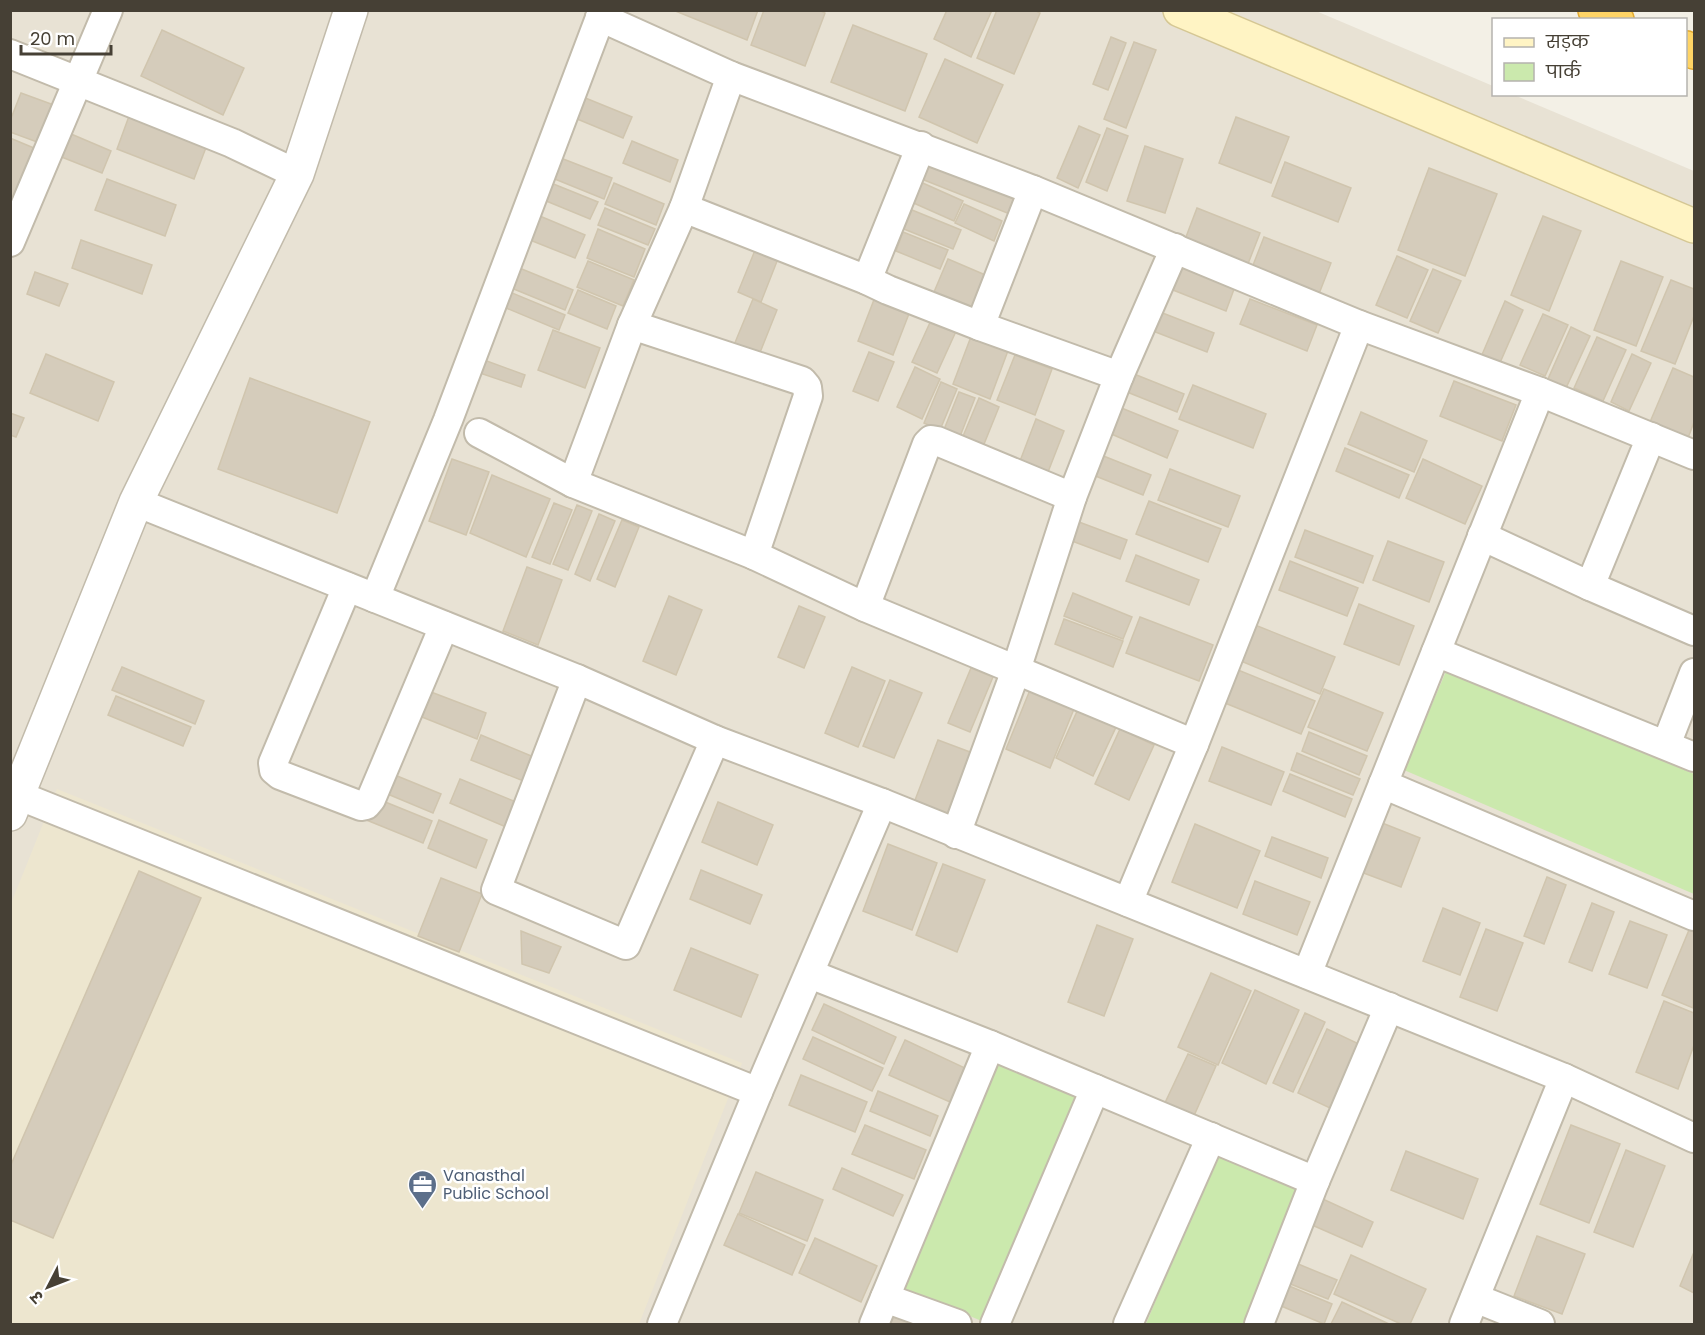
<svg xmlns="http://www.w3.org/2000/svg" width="1705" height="1335" viewBox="0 0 1705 1335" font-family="Poppins,'Noto Sans Devanagari',sans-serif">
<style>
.residential{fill:#e8e2d4}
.education{fill:#ede6cf}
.green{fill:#cbe9ad}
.building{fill:#d5ccbb;stroke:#d0c5ae;stroke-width:1.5}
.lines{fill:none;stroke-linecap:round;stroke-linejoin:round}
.minor-casing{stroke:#c2bbab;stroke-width:32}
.tertiary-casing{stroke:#c2bbab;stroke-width:36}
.secondary-casing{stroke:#d5c794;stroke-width:36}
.motorway-casing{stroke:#e2aa31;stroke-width:36}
.minor{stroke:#fff;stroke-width:28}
.tertiary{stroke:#fff;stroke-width:33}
.secondary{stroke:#fff4c4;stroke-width:33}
.motorway{stroke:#ffd465;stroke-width:33}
.labels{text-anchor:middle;stroke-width:5;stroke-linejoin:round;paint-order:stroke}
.service-label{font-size:16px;fill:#4e5e75;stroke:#fff;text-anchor:start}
</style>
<rect width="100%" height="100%" fill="#f3f0e6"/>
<polygon class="residential" points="10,11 1316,11 1493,86 1494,94 1514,95 1694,171 1694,1324 11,1324"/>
<polygon class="education" points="57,789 742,1063 639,1324 11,1324 10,906"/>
<g class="green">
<polygon points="1447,669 1694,774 1694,894 1404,770"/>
<polygon points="995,1060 1079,1095 984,1322 901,1287"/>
<polygon points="1217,1152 1300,1187 1243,1324 1146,1324"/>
</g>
<g class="building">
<polygon points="673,10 758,10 747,40"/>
<polygon points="764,10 819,10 825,13 805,66 751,45"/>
<polygon points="947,10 992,10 971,57 934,39"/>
<polygon points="997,10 1034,10 1040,13 1014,74 977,58"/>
<polygon points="853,25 927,54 905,111 831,82"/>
<polygon points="162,30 244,68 223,115 141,76"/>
<polygon points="1111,37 1126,43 1108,90 1093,84"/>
<polygon points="1134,42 1156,50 1126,128 1104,119"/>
<polygon points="945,59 1003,85 977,143 919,117"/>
<polygon points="21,93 62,108 48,146 10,132 10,121"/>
<polygon points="578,95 632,117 623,138 570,116"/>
<polygon points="132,108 210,137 194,179 117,149"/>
<polygon points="1236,117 1289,137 1271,183 1219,163"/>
<polygon points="1079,126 1100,135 1078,188 1057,178"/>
<polygon points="1107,128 1128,136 1107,191 1086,182"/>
<polygon points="64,131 111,151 102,173 54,154"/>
<polygon points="10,138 41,151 21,200 10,196"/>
<polygon points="632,141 678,160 670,182 623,163"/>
<polygon points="1145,146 1183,159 1165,213 1127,201"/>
<polygon points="553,155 612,178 604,199 545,175"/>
<polygon points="927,157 1023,194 1015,216 919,178"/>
<polygon points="1285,162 1351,188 1338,222 1272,196"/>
<polygon points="1429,168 1497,194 1465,276 1398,250"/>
<polygon points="107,179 176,205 165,236 95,210"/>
<polygon points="916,180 963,201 954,221 907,200"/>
<polygon points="546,181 598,202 590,219 539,198"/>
<polygon points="614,183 664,204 656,225 605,204"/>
<polygon points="964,204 1002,221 994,241 955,223"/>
<polygon points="605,208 655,229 648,245 598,225"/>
<polygon points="1197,208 1260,233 1244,274 1181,250"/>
<polygon points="912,210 961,230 953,249 904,229"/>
<polygon points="535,214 585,235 575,258 525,238"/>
<polygon points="1543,216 1581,231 1549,311 1511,295"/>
<polygon points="598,229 645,249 634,277 587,258"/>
<polygon points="903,232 948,250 940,269 896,251"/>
<polygon points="1264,237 1331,263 1315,304 1248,278"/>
<polygon points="81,240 152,265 142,294 72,268"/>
<polygon points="758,243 781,251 761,302 738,292"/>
<polygon points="1397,256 1428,270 1407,318 1376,305"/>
<polygon points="948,259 997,280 980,319 931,299"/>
<polygon points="1185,260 1237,281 1226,311 1173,290"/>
<polygon points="588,261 634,280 623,306 577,287"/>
<polygon points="1621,261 1663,277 1636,346 1594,330"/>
<polygon points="512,265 573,290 565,310 504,285"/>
<polygon points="1433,269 1461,281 1438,333 1410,321"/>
<polygon points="35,272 68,284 59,306 27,294"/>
<polygon points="1671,280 1694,289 1694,316 1675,364 1641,351"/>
<polygon points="505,290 565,315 559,330 499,305"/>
<polygon points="578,290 616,306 607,329 568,313"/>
<polygon points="877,292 912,306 893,355 858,341"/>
<polygon points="753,299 777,310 759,355 734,345"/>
<polygon points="1250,299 1317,325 1307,351 1240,324"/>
<polygon points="1505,301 1523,310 1499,365 1481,357"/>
<polygon points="1160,312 1214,333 1207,352 1153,331"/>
<polygon points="1543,314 1568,325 1545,376 1520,365"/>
<polygon points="933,316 958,327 937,373 912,362"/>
<polygon points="1571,327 1590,336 1566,388 1548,379"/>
<polygon points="553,330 600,348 585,388 538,370"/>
<polygon points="972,334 1009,348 990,399 953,384"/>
<polygon points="1597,337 1626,350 1603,401 1574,388"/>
<polygon points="869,352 894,362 878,401 853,391"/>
<polygon points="46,354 114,382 98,421 30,393"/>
<polygon points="1632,354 1651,363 1629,411 1611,402"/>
<polygon points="1015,355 1052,369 1035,415 997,400"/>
<polygon points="484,360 525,375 521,387 480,373"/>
<polygon points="915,367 940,379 922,419 897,407"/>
<polygon points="1673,368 1694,377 1694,422 1688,438 1650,422"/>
<polygon points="1129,372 1184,394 1177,412 1122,390"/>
<polygon points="250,378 370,422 337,513 218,469"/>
<polygon points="1454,381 1516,405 1502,441 1440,416"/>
<polygon points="941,382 957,389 940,430 924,423"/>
<polygon points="1193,385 1266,414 1253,448 1179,419"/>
<polygon points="959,392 975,398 959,439 943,432"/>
<polygon points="979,398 999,407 982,449 961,441"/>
<polygon points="1119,407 1178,431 1167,458 1109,433"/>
<polygon points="1361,412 1427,441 1414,472 1348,444"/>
<polygon points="10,413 24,418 16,437 10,435"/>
<polygon points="1036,419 1064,431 1048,472 1020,461"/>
<polygon points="1345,448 1409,475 1399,498 1336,471"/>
<polygon points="1096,453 1151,475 1143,495 1088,473"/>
<polygon points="452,459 489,472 466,535 429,521"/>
<polygon points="1423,459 1482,486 1465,524 1406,498"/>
<polygon points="1170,469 1240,496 1228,527 1158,500"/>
<polygon points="492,475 550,499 526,557 470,533"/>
<polygon points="1149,501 1221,529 1208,562 1136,534"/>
<polygon points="554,503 572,510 550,564 532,557"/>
<polygon points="577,505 592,511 568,570 553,564"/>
<polygon points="599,514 615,521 590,581 575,574"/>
<polygon points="1071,519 1127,540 1120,559 1064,538"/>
<polygon points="622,520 639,527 615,587 597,579"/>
<polygon points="1305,530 1373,556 1363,583 1295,557"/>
<polygon points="1388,541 1444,562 1429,602 1373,580"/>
<polygon points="1136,555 1199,580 1189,605 1126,581"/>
<polygon points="1290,561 1358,588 1347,616 1279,590"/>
<polygon points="527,567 562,580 538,645 503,631"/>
<polygon points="1073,593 1132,617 1123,639 1064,616"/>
<polygon points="669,596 702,610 676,675 643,661"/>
<polygon points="1359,604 1414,626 1399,665 1344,644"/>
<polygon points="799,606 825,617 804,668 778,657"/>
<polygon points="1140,617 1213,645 1199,681 1126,653"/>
<polygon points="1064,619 1123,641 1113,667 1055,644"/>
<polygon points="1255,625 1335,657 1320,694 1241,661"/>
<polygon points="122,667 204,701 195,724 112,690"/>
<polygon points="852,667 885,681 858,747 825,733"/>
<polygon points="971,668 993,677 970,732 948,723"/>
<polygon points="1238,670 1315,701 1301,734 1225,703"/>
<polygon points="890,680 922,693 894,758 863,746"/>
<polygon points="1324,689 1383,713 1367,751 1308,727"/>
<polygon points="1030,690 1074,709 1050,768 1006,749"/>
<polygon points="431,692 486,713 477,739 422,717"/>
<polygon points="116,696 191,727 183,746 108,715"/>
<polygon points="1079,707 1117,725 1093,776 1056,758"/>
<polygon points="1120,729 1154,745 1129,800 1095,784"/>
<polygon points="1309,732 1367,756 1359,775 1302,751"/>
<polygon points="481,735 536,758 526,782 471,760"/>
<polygon points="938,740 978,755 952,823 912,808"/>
<polygon points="1222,747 1284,772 1271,805 1209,781"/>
<polygon points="1297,753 1360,779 1353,795 1291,770"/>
<polygon points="385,771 441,794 433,813 378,790"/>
<polygon points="1290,774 1352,799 1345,817 1283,791"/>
<polygon points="460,779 516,802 506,827 450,803"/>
<polygon points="373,797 432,821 423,843 364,819"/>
<polygon points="718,802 773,825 757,865 702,842"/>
<polygon points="1372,819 1420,838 1401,887 1353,869"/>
<polygon points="439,820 487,840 476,868 428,848"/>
<polygon points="1195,824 1260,851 1237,908 1172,882"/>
<polygon points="1272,837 1328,858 1321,878 1265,856"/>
<polygon points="888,844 937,863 912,930 863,911"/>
<polygon points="943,864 985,880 957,952 916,935"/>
<polygon points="701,870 762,895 750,924 690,899"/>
<polygon points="139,871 201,898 53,1238 10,1220 10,1167"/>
<polygon points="1547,877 1566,885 1544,944 1524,936"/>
<polygon points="441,878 482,894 459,952 418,936"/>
<polygon points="1255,881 1310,902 1297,935 1243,914"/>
<polygon points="1592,903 1614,912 1592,971 1569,962"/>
<polygon points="1443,908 1480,923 1460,975 1423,961"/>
<polygon points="1630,921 1667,935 1647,988 1609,974"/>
<polygon points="1097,925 1133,939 1104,1016 1068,1002"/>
<polygon points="1486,929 1523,943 1497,1011 1460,997"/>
<polygon points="1689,930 1694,932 1693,1008 1662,995"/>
<polygon points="521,931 561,947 549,973 522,964"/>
<polygon points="691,948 758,975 741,1017 674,990"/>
<polygon points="1211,973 1251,991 1218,1065 1178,1047"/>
<polygon points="1255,990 1299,1010 1266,1084 1222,1063"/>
<polygon points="1664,1001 1694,1013 1694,1045 1678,1089 1636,1072"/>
<polygon points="824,1004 896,1037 884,1064 812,1030"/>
<polygon points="1305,1013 1325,1022 1293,1092 1273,1083"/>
<polygon points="1327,1029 1359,1044 1330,1108 1298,1093"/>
<polygon points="813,1037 883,1068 872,1091 803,1059"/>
<polygon points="905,1040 965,1068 950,1102 889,1075"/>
<polygon points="1188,1054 1216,1066 1193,1118 1164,1105"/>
<polygon points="801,1075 867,1102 855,1132 789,1105"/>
<polygon points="878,1091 938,1116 930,1136 870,1111"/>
<polygon points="865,1125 926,1150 914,1179 852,1154"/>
<polygon points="1571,1125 1620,1144 1589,1223 1540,1204"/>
<polygon points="1626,1150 1665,1166 1633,1247 1594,1232"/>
<polygon points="1406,1151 1478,1179 1463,1219 1391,1190"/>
<polygon points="842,1168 903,1195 893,1216 833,1189"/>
<polygon points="756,1172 823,1200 807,1241 739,1213"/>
<polygon points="1314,1195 1373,1222 1362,1247 1303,1221"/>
<polygon points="738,1214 805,1245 792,1275 724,1245"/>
<polygon points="1537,1236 1585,1254 1562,1314 1514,1296"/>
<polygon points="815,1238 877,1266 861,1302 799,1273"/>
<polygon points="1694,1252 1694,1293 1680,1286"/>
<polygon points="1351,1255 1426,1289 1410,1324 1401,1324 1334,1294"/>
<polygon points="1286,1259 1337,1280 1328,1299 1278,1279"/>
<polygon points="1282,1283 1332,1304 1324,1324 1274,1303"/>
<polygon points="1342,1302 1389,1324 1331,1324"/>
<polygon points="890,1309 924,1324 884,1324"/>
</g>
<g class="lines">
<defs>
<g id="minor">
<polyline points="600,17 731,76"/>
<polyline points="10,54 232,143 297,174"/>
<polyline points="1033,190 980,326 1119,376"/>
<polyline points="684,208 867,280 921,146"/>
<polyline points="10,242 108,10"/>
<polyline points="867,280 888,290 980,326"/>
<polyline points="632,325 802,381 807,387 808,396 754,555"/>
<polyline points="479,433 573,483 754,555 865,607 1194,744"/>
<polyline points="573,483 632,325 684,208 731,76 1033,190 1359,325 1540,392 1694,455"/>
<polyline points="136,502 577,679 715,740 882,803 1564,1078 1694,1138"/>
<polyline points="1482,536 1590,586 1651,437"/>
<polyline points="1590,586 1694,631"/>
<polyline points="347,587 273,763 274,770 280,775 361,806 366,805 371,799 444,626"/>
<polyline points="375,598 448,420 603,10"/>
<polyline points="865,607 927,444 931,440 937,441 1072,497"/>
<polyline points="1436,652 1694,757"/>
<polyline points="577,679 496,890 626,945 715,740"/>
<polyline points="1666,745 1694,673"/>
<polyline points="1383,784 1694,916"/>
<polyline points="10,792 758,1092"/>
<polyline points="956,834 1016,670 1072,497 1119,376 1175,248"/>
<polyline points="1128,902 1194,744 1359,325"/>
<polyline points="810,974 990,1045 1315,1181 1259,1324"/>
<polyline points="1307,974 1540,392"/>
<polyline points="1315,1181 1389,1007"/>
<polyline points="885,1298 957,1324"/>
<polyline points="1475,1298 1540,1324"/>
<polyline points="662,1324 758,1092 882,803"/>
<polyline points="874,1324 990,1045"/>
<polyline points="995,1324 1095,1089"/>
<polyline points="1128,1324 1211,1137"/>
<polyline points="1464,1324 1564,1078"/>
</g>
<polyline id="tertiary" points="10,814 136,502 297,174 351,10"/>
<polyline id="secondary" points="1180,10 1694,226"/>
<g id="motorway">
<polyline points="1595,10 1617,20"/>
<polyline points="1686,48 1694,52"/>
</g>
</defs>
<use href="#minor" class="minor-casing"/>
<use href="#tertiary" class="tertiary-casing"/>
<use href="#secondary" class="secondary-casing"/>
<use href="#motorway" class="motorway-casing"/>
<use href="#minor" class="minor"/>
<use href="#tertiary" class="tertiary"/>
<use href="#secondary" class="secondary"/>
<use href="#motorway" class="motorway"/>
</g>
<defs>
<symbol id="office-pin" viewBox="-11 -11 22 30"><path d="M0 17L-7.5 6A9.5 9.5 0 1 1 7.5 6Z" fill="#5c6f8a" stroke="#fff"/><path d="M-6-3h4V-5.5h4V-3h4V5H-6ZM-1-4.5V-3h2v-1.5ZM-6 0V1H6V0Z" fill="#fff"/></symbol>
</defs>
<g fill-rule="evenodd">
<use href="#office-pin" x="406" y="1168" width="33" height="45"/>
</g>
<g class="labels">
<g class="service-label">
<text x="443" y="1181">Vanasthal<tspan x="443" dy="18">Public School</tspan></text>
</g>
</g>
<rect width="1705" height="1335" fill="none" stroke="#464035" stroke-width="24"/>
<rect x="1492" y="18" width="195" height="78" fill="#ffffff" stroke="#b5b3ae" stroke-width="1.5"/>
<rect x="1504" y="38" width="30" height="9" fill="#fff4c4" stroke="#b5b3ae" stroke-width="1.5"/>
<text x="1546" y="48" font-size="18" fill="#464035">सड़क</text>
<rect x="1504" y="63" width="30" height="18" fill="#cbe9ad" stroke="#b5b3ae" stroke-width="1.5"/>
<text x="1546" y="78" font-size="18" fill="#464035">पार्क</text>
<g transform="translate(48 1287) rotate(228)" stroke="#ffffff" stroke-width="4.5" paint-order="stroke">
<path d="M0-4.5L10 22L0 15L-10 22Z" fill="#464035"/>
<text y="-9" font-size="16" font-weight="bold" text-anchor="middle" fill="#464035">उ</text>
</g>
<path d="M21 45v9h90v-9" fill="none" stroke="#464035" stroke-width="3"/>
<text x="30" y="45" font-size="18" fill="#464035" stroke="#ffffff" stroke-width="4.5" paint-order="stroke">20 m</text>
</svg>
